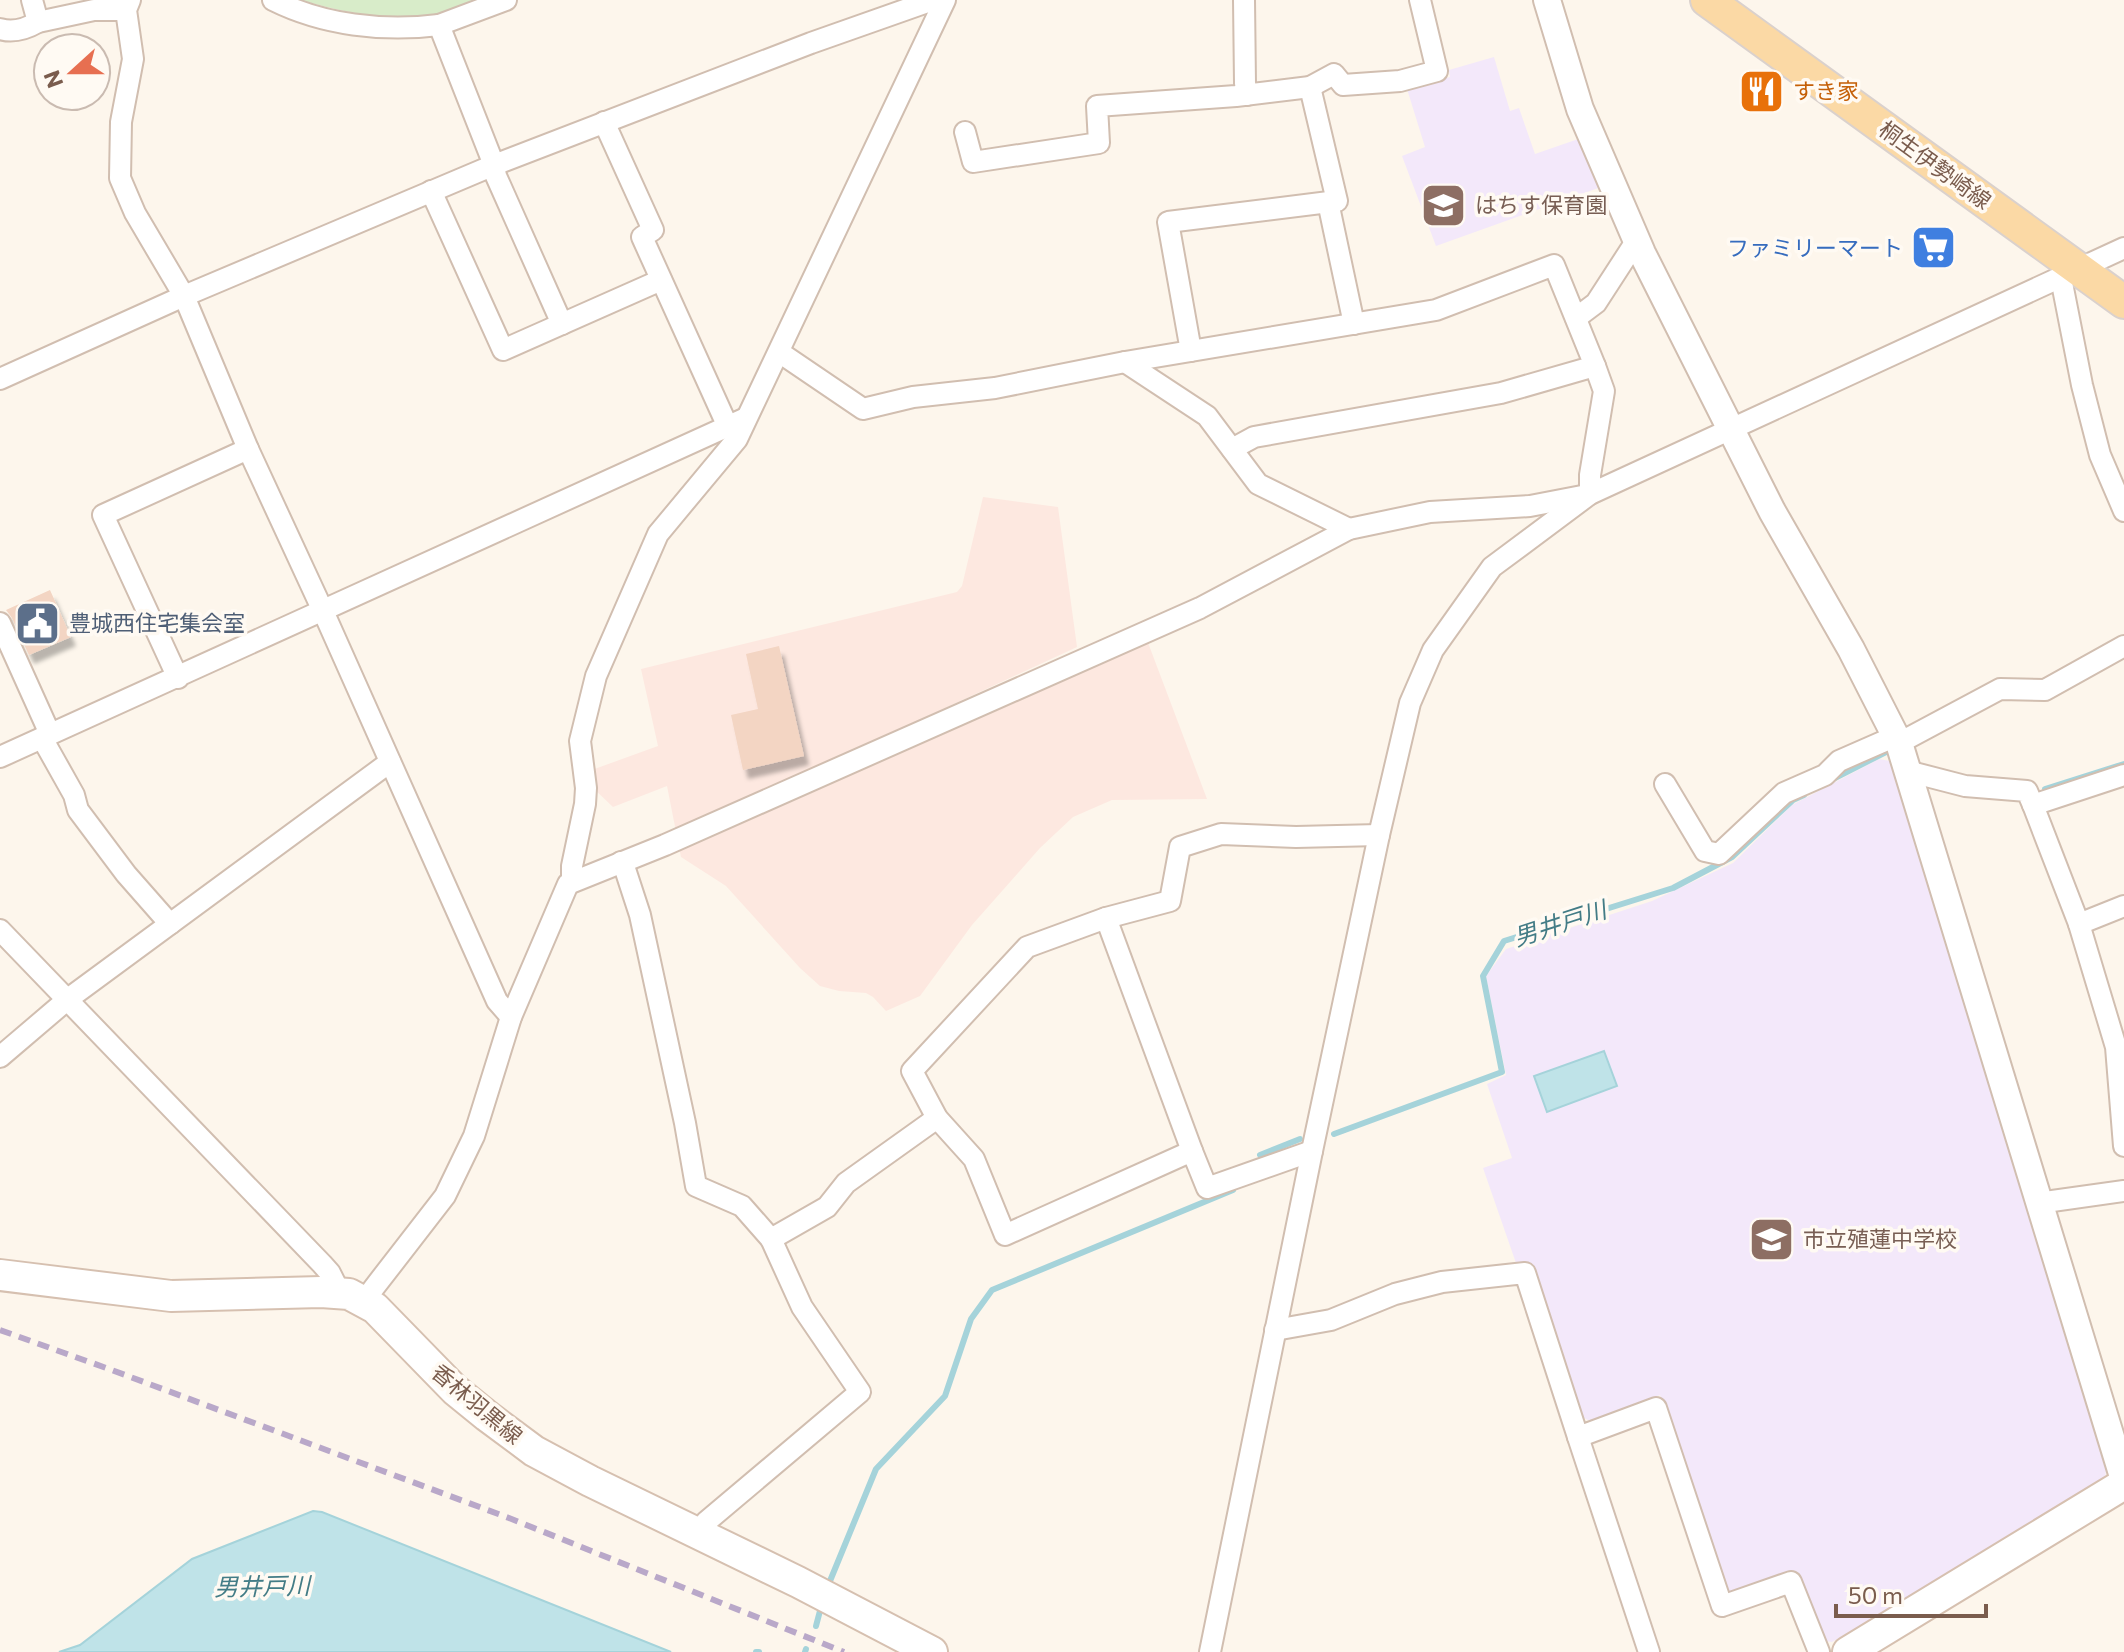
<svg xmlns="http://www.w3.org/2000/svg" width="2124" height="1652" viewBox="0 0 2124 1652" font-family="Commissioner,'Noto Sans JP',sans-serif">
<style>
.commercial{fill:#fde8e0}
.education{fill:#f3e8fa}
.green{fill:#d8ecc9}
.water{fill:#bfe3e8;stroke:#a5d3da;stroke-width:2}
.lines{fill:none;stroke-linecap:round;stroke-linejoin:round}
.stream{stroke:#a5d3da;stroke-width:6}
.building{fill:#f3d5c3;filter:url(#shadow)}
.minor-casing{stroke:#d1beb0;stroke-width:24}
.tertiary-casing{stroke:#d1beb0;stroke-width:30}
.secondary-casing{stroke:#d6c0b0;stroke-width:34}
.primary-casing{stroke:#dad1cd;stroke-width:36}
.minor{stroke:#fff;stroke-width:20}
.tertiary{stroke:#fff;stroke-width:26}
.secondary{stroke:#fff;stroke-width:30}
.primary{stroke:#fbd9a5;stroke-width:32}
.rail{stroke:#b9a8c9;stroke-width:6;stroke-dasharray:12 8;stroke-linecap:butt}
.labels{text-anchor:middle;stroke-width:7;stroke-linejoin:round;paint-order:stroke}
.food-label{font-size:22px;fill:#c56008;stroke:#fffaf3;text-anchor:start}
.street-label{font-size:22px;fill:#7a5c4d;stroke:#fffaf3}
.education-label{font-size:22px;fill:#785e54;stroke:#fffaf3;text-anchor:start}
.shop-label{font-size:22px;fill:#366cbe;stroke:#fffaf3;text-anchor:end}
.service-label{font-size:22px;fill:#4e5e75;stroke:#fffaf3;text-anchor:start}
.water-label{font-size:24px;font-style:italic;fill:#437c86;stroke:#fffaf3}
</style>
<defs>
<filter id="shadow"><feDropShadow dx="5" dy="9" stdDeviation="2" flood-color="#0004"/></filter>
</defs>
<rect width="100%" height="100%" fill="#fdf6ec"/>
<polygon class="commercial" points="983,497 1058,507 1077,647 829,762 1147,640 1207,799 1112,800 1073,817 1040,848 972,925 920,996 886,1011 873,997 866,993 839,991 820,986 800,968 726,886 681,857 667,786 613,807 592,787 589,771 658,746 641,669 957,592 962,586"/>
<g class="education">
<polygon points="1494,57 1510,111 1519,108 1535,154 1584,137 1604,186 1436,246 1402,156 1425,147 1407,89 1450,77 1449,70"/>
<polygon points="1879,759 1890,761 2106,1470 2105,1479 1832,1642 1824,1641 1796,1572 1734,1594 1726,1590 1660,1395 1590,1421 1582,1417 1530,1263 1516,1263 1483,1168 1512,1158 1487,1084 1506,1075 1486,976 1506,949 1652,901 1733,863 1792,805"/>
</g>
<path class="green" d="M301,0h179c-20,7 -40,15 -61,17 -40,3 -81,-6 -118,-17z"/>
<g class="water">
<polygon points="1604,1051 1617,1086 1547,1112 1534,1076"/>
<polygon points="313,1511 322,1512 671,1652 59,1652 80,1645 192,1559"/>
</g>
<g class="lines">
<g class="stream">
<polyline points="1831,780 1888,751"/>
<polyline points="2045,789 2124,764"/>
<polyline points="1334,1134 1502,1072 1483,976 1504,941 1673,888 1732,857 1793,800 1804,795"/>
<polyline points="1260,1155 1300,1139"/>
<polyline points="830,1581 876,1469 945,1396 971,1319 992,1290 1233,1190"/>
<polyline points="816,1626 821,1607"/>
<polyline points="756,1652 759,1652"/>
<polyline points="805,1652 806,1649"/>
</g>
</g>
<g class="building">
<polygon points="50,590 71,637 29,655 12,618 6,610"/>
<polygon points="779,646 804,756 743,770 731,715 758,709 746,654"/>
</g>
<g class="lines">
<defs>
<g id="minor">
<polyline points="32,0 38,22"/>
<polyline points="130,0 126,10 133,59 121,122 120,178 135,213 184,296 248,449 323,611 497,1001 511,1017"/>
<path d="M273,0c50,25 110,32 166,25l55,140 2,11 66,148"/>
<polyline points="1244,0 1245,83 1247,95"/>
<polyline points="439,25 506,0"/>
<path d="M0,29c13,4 26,0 38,-7l56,-12h32"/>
<polyline points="604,122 653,230 642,237 728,427"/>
<polyline points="965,132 973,162 1099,143 1097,106 1236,96 1310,87 1334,74 1343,85 1400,81 1437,71 1420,0"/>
<polyline points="431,191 503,350 661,280"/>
<polyline points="1328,202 1354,324"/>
<polyline points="2061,278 2082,385 2100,455 2124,511"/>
<polyline points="1576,318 1596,303 1631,249 1638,244"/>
<polyline points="1191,351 1168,222 1337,201 1310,87"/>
<polyline points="779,352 863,409 913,397 995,388 1125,362 1436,310 1554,265 1595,366 1501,393 1254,437 1232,449"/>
<polyline points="1125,362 1207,416 1258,484 1349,529"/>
<polyline points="0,379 184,296 494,165 811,43 933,0"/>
<polyline points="1590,494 1590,475 1604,391 1595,366"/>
<polyline points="0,623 50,734"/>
<polyline points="178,678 103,515 248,449"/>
<polyline points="42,738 74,795 78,810 126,874 170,924"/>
<polyline points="1899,743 2000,689 2045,690 2124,646"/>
<polyline points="0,757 746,418"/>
<polyline points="1907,771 1965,786 2027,791 2033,805"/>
<polyline points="2124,775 2033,805 2079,924 2116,1047 2124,1146"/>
<polyline points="1665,784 1705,851 1719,854 1784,793 1825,775 1839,761 1896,736"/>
<polyline points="621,862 625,869 640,915 685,1123 696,1186 742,1206 771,1239 802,1307 860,1392 706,1522 697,1533"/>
<polyline points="572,882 572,866 585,804 586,788 580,741 596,676 658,534 737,439 945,0"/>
<polyline points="1106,918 1192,1151"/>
<polyline points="2079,924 2124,906"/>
<polyline points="0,930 322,1264 330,1273 340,1293"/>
<polyline points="0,1057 68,999 390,762"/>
<polyline points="1312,1151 1207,1188 1192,1151 1005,1235 974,1159 937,1118 912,1071 1027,947 1106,918 1170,901 1180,847 1221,834 1296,837 1379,835"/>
<polyline points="2038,1203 2124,1191"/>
<polyline points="771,1239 827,1207 846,1183 937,1118"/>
<polyline points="366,1302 373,1289 445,1196 474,1136 511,1017 568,884 665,845 1200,608 1349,529 1430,512 1530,506 1582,496"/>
<polyline points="1275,1330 1331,1320 1395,1294 1442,1282 1525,1273 1578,1437 1656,1408 1722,1606 1791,1582 1819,1652"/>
<polyline points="1578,1437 1649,1652"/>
<polyline points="1210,1652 1312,1151 1379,835 1410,703 1433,650 1492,567 1590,494 2124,248"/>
</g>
<polyline id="tertiary" points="1547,0 1580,109 1642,253 1772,511 1851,649 1899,743 2124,1480"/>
<g id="secondary">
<polyline points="0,1275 171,1296 321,1292 349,1294 375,1308 455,1390 487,1416 534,1451 590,1481 798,1582 932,1652"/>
<polyline points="1848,1652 2124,1484"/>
</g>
<polyline id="primary" points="1707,0 2124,302"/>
</defs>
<use href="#minor" class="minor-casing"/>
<use href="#tertiary" class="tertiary-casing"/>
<use href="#secondary" class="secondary-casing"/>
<use href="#primary" class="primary-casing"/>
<use href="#minor" class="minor"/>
<use href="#tertiary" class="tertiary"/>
<use href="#secondary" class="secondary"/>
<use href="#primary" class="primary"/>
<polyline class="rail" points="0,1330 109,1369 509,1518 844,1652"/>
</g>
<defs>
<symbol id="restaurant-square" viewBox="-11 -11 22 22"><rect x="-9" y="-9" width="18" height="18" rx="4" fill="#e8710a" stroke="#fffaf3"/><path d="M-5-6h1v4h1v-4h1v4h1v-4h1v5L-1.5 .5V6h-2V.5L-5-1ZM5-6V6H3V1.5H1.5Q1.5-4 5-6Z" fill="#fff"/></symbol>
<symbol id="school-square" viewBox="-11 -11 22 22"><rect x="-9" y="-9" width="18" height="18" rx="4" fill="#8d6e63" stroke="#fffaf3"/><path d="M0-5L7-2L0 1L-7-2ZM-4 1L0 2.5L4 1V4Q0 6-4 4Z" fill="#fff"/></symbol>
<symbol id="supermarket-square" viewBox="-11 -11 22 22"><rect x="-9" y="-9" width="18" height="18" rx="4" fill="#3f7fe0" stroke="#fffaf3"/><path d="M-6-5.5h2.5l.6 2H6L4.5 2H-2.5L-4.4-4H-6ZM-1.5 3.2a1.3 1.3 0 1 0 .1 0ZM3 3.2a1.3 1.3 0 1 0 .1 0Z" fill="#fff"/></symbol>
<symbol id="civic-square" viewBox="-11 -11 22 22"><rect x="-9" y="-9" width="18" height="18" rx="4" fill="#5c6f8a" stroke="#fffaf3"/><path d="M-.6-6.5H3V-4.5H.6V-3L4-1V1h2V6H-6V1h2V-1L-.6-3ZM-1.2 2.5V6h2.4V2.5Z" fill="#fff"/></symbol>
</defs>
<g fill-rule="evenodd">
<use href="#restaurant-square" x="1736" y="66" width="51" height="51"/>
<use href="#school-square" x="1418" y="180" width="51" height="51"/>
<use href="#supermarket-square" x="1908" y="222" width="51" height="51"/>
<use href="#civic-square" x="12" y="598" width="51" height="51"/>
<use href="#school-square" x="1746" y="1214" width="51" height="51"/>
</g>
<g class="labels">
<g class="food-label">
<text x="1793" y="99">すき家</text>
</g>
<g class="street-label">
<text transform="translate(1935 165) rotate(36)" y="8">桐生伊勢崎線</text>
<text transform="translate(477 1404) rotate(40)" y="8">香林羽黒線</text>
</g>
<g class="education-label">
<text x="1475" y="213">はちす保育園</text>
<text x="1803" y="1247">市立殖蓮中学校</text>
</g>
<g class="shop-label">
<text x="1903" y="256">ファミリーマート</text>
</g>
<g class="service-label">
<text x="69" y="631">豊城西住宅集会室</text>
</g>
<g class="water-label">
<text transform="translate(1560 924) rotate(-18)" y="8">男井戸川</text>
<text transform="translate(262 1587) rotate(-1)" y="8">男井戸川</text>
</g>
</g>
<g transform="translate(72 72) rotate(249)"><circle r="38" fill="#fffaf3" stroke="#cabbb1" stroke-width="2"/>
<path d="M0-6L14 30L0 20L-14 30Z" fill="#e76f51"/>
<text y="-12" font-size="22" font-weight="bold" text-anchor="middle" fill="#7a5c4d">N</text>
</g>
<path d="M1836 1604v12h150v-12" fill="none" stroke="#7a5c4d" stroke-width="4"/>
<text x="1848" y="1604" font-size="24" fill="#7a5c4d" stroke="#fffaf3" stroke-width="6" paint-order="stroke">50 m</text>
</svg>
